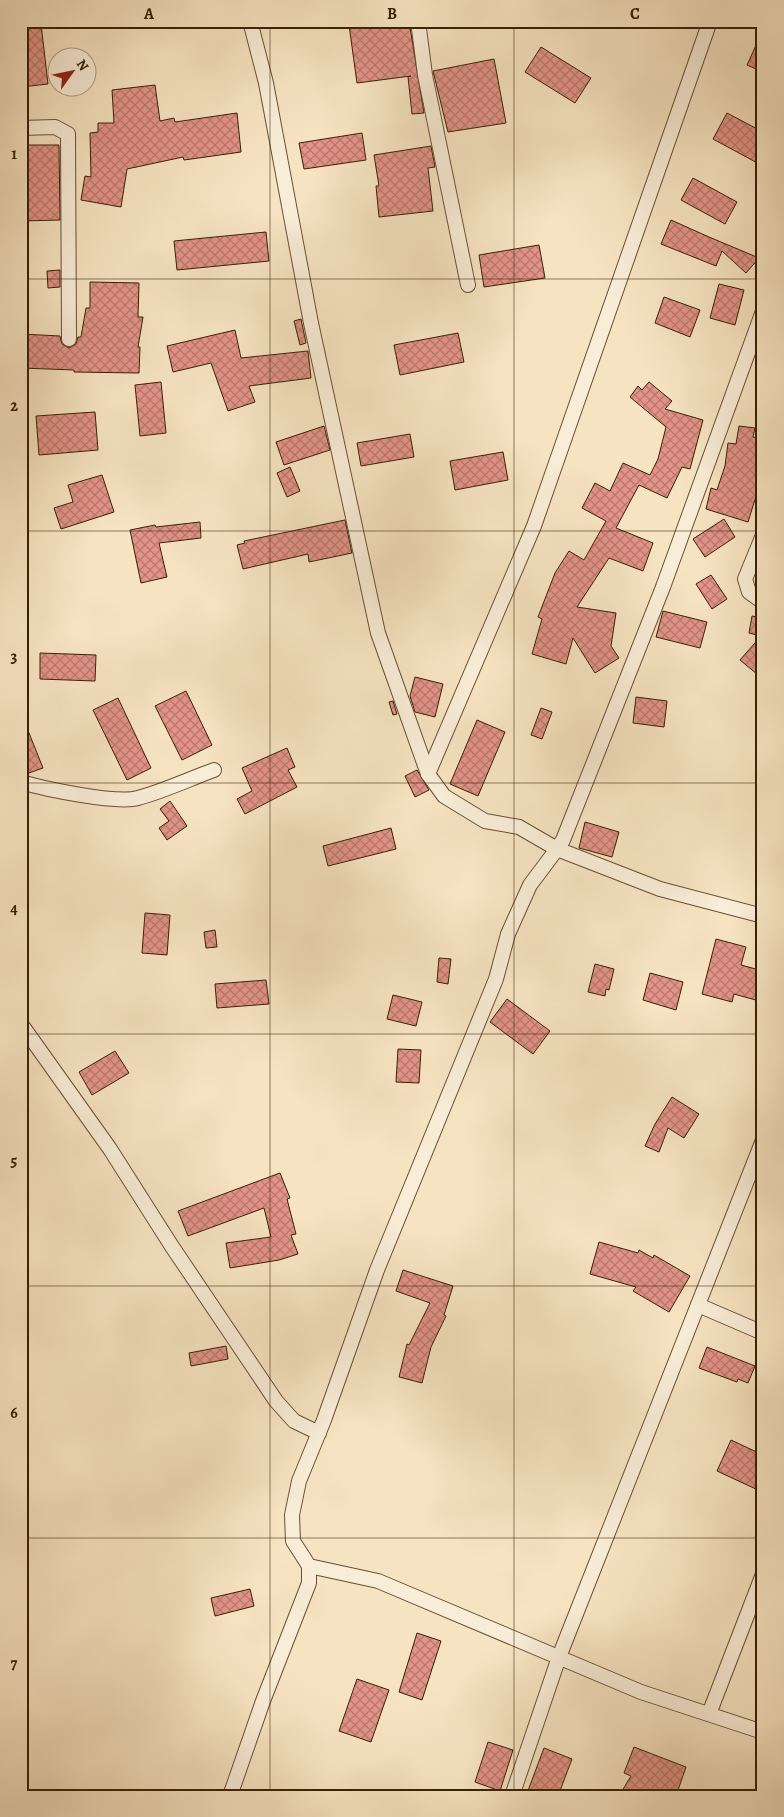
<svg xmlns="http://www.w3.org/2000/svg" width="784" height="1817" viewBox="0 0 784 1817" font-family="Alegreya,serif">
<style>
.building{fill:url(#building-cross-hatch);stroke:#382004}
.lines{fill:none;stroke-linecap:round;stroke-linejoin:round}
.minor-casing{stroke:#685133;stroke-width:16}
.minor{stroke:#f9edd7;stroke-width:14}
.grid{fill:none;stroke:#382004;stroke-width:1;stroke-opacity:0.55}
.neatline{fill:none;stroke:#382004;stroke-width:2}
.grid-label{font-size:16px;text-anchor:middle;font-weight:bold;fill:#382004}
</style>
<defs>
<pattern id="building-cross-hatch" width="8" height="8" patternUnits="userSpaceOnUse" patternTransform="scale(1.25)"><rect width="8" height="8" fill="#e39388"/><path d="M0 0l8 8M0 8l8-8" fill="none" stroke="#b9786d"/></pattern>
</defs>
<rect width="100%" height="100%" fill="#f6e3c1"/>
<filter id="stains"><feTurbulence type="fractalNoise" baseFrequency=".004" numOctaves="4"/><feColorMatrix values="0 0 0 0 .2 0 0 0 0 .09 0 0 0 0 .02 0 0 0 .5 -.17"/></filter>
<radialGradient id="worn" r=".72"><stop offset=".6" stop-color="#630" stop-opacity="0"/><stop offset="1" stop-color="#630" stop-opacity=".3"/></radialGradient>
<g class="building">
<polygon points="377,21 409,21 424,113 412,114 408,77 411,76 357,83 349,25"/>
<polygon points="41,24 48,84 21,87 21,26"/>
<polygon points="763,30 763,72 747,65"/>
<polygon points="541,47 591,78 575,103 525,72"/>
<polygon points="494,59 506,123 448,132 433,71"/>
<polygon points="155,85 160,121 174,118 175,122 237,113 241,152 184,160 183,157 127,169 121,207 81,200 85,176 91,177 90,133 98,132 98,123 114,123 112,90"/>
<polygon points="727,113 763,132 763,166 713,139"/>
<polygon points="362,133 366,160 304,169 299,143"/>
<polygon points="21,145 59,145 60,220 21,221"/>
<polygon points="431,146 435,167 428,168 433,211 379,217 376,186 379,186 374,155"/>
<polygon points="693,178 737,202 725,224 681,200"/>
<polygon points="671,220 709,237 759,258 746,273 722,251 716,266 661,244"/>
<polygon points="266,232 269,261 177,270 174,241"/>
<polygon points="539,245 545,278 484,287 479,255"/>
<polygon points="60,270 60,287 48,288 47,271"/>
<polygon points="90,282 139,283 138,317 143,317 138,347 140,347 139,373 74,372 74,370 21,368 21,334 60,336 62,344 69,348 76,344 78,337 81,337 86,308 90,308"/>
<polygon points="719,284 744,290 735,325 710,318"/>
<polygon points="664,297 700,310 690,337 655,323"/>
<polygon points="301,319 306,343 300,345 294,321"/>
<polygon points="235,330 241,358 308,351 311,378 249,386 255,402 228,411 211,363 173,372 167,346"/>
<polygon points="458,333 464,362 400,375 394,345"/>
<polygon points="161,382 166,433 140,436 135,385"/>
<polygon points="649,382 672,401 665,409 703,420 690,469 682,467 667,498 639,485 616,528 653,543 643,571 609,558 577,607 616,613 611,646 619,658 595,673 573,638 566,664 532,654 542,619 538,617 555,573 569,551 584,560 606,521 582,508 595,483 610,491 623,463 650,475 658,459 666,427 630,397 638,386 642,390"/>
<polygon points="95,412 98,450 39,455 36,416"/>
<polygon points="324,426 330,450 284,465 276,442"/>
<polygon points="739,426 755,428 753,437 763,439 763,474 748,522 706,509 711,488 717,490 725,466 728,443 736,444"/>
<polygon points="410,434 414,457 361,466 357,443"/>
<polygon points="503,452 508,480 455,490 450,461"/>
<polygon points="290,467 300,491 287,497 277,473"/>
<polygon points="102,475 114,512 61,529 54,508 73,502 68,485"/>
<polygon points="724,519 735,537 705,557 693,539"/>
<polygon points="345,520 352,553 309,562 308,554 243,569 237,545 245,543 244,541"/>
<polygon points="200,522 201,538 159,543 167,577 141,583 130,530 155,525 156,527"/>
<polygon points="711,575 727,599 712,609 696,584"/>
<polygon points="663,611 707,622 700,648 656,637"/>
<polygon points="752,616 763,618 763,679 740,660 761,636 749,633"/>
<polygon points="40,653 96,655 95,681 40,679"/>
<polygon points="415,677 443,684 435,717 415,712 410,696"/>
<polygon points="186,691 212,745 182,760 155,706"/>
<polygon points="636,697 667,701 664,727 633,723"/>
<polygon points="118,698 151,768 127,780 93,710"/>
<polygon points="393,701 397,714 393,715 389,702"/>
<polygon points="541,708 552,712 542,739 531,735"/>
<polygon points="21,713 43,768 26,774 21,773"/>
<polygon points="477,720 505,732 478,796 450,784"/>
<polygon points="287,748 295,767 288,770 297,787 245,814 237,799 252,791 242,768"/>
<polygon points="417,770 429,790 415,797 405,776"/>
<polygon points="170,801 187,826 167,840 159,828 169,821 160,809"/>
<polygon points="585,822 619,832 612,857 579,848"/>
<polygon points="391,828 396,849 328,866 323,846"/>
<polygon points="145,913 170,915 167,955 142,953"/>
<polygon points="215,930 217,947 206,948 204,932"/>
<polygon points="716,939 746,947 741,965 763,971 763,1002 734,994 732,1002 702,994"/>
<polygon points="439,958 451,959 448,984 437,982"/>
<polygon points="595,964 614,969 609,990 606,989 605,996 588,992"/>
<polygon points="650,973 683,982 676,1010 643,1000"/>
<polygon points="266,980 269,1004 217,1008 215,984"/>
<polygon points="393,995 422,1002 416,1026 387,1019"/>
<polygon points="507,999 550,1031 533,1054 490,1022"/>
<polygon points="398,1049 421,1050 419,1083 396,1082"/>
<polygon points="115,1051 129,1073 92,1095 79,1072"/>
<polygon points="672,1097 699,1114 684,1138 668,1128 659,1152 645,1146 655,1124"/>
<polygon points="280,1173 290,1198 287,1199 296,1234 291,1235 298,1254 279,1260 230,1268 226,1243 271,1237 264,1208 188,1236 178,1211"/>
<polygon points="599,1242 638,1253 639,1250 653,1258 654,1255 690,1276 669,1312 633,1291 636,1287 590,1274"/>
<polygon points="403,1270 453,1286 444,1315 446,1316 431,1347 422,1383 399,1377 407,1344 409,1345 430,1303 396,1291"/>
<polygon points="226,1346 228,1359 191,1366 189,1353"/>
<polygon points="707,1347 755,1366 748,1383 738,1379 737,1382 699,1368"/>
<polygon points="731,1440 763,1455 763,1481 758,1490 717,1471"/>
<polygon points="250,1589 254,1606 215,1616 211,1598"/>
<polygon points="417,1633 441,1641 422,1700 399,1692"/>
<polygon points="357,1679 389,1690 371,1742 339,1731"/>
<polygon points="488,1742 513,1750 500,1791 475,1782"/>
<polygon points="634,1747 686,1767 676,1796 619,1796 631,1776 624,1773"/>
<polygon points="544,1748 572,1759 558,1796 526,1796"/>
</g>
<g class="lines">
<defs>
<g id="minor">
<polyline points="418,21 425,75 468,285"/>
<polyline points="21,128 55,127 68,134 69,339"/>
<polyline points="763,311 663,587 563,840 557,849 660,889 763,916"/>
<polyline points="763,535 745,579 749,592 763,602"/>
<polyline points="428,774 534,526 710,21"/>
<path d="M21,782c24,7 95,22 117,16 26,-7 51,-19 76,-28"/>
<polyline points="21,1024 110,1149 171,1245 276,1401 294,1421 319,1433"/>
<polyline points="698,1305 763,1333"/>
<polyline points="309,1566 378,1581 641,1692 763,1732"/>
<polyline points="709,1714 763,1574"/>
<polyline points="230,1796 263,1701 309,1583 309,1566 293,1541 292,1515 299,1481 324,1420 377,1270 496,979 508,934 530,885 557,849 519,827 485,821 444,796 428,774 378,633 311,323 266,83 250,21"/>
<polyline points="512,1796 559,1657 763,1140"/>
</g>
</defs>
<use href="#minor" class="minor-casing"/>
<use href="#minor" class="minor"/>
</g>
<path class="grid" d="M270,21v1775M514,21v1775M21,279h742M21,531h742M21,783h742M21,1034h742M21,1286h742M21,1538h742"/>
<rect width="784" height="1817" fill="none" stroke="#f6e3c1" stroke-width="55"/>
<g transform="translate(72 72) rotate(57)"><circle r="24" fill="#f9edd7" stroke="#ac9b83"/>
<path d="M0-4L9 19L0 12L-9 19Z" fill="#8f2418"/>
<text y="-8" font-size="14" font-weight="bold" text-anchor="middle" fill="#382004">N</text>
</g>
<rect x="28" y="28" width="728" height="1762" class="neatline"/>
<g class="grid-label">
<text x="149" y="19">A</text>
<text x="392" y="19">B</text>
<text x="635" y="19">C</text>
<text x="14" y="159">1</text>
<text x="14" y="411">2</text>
<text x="14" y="662">3</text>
<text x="14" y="914">4</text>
<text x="14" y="1166">5</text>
<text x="14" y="1418">6</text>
<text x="14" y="1669">7</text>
</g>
<rect width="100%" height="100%" filter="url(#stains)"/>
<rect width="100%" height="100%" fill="url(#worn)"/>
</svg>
